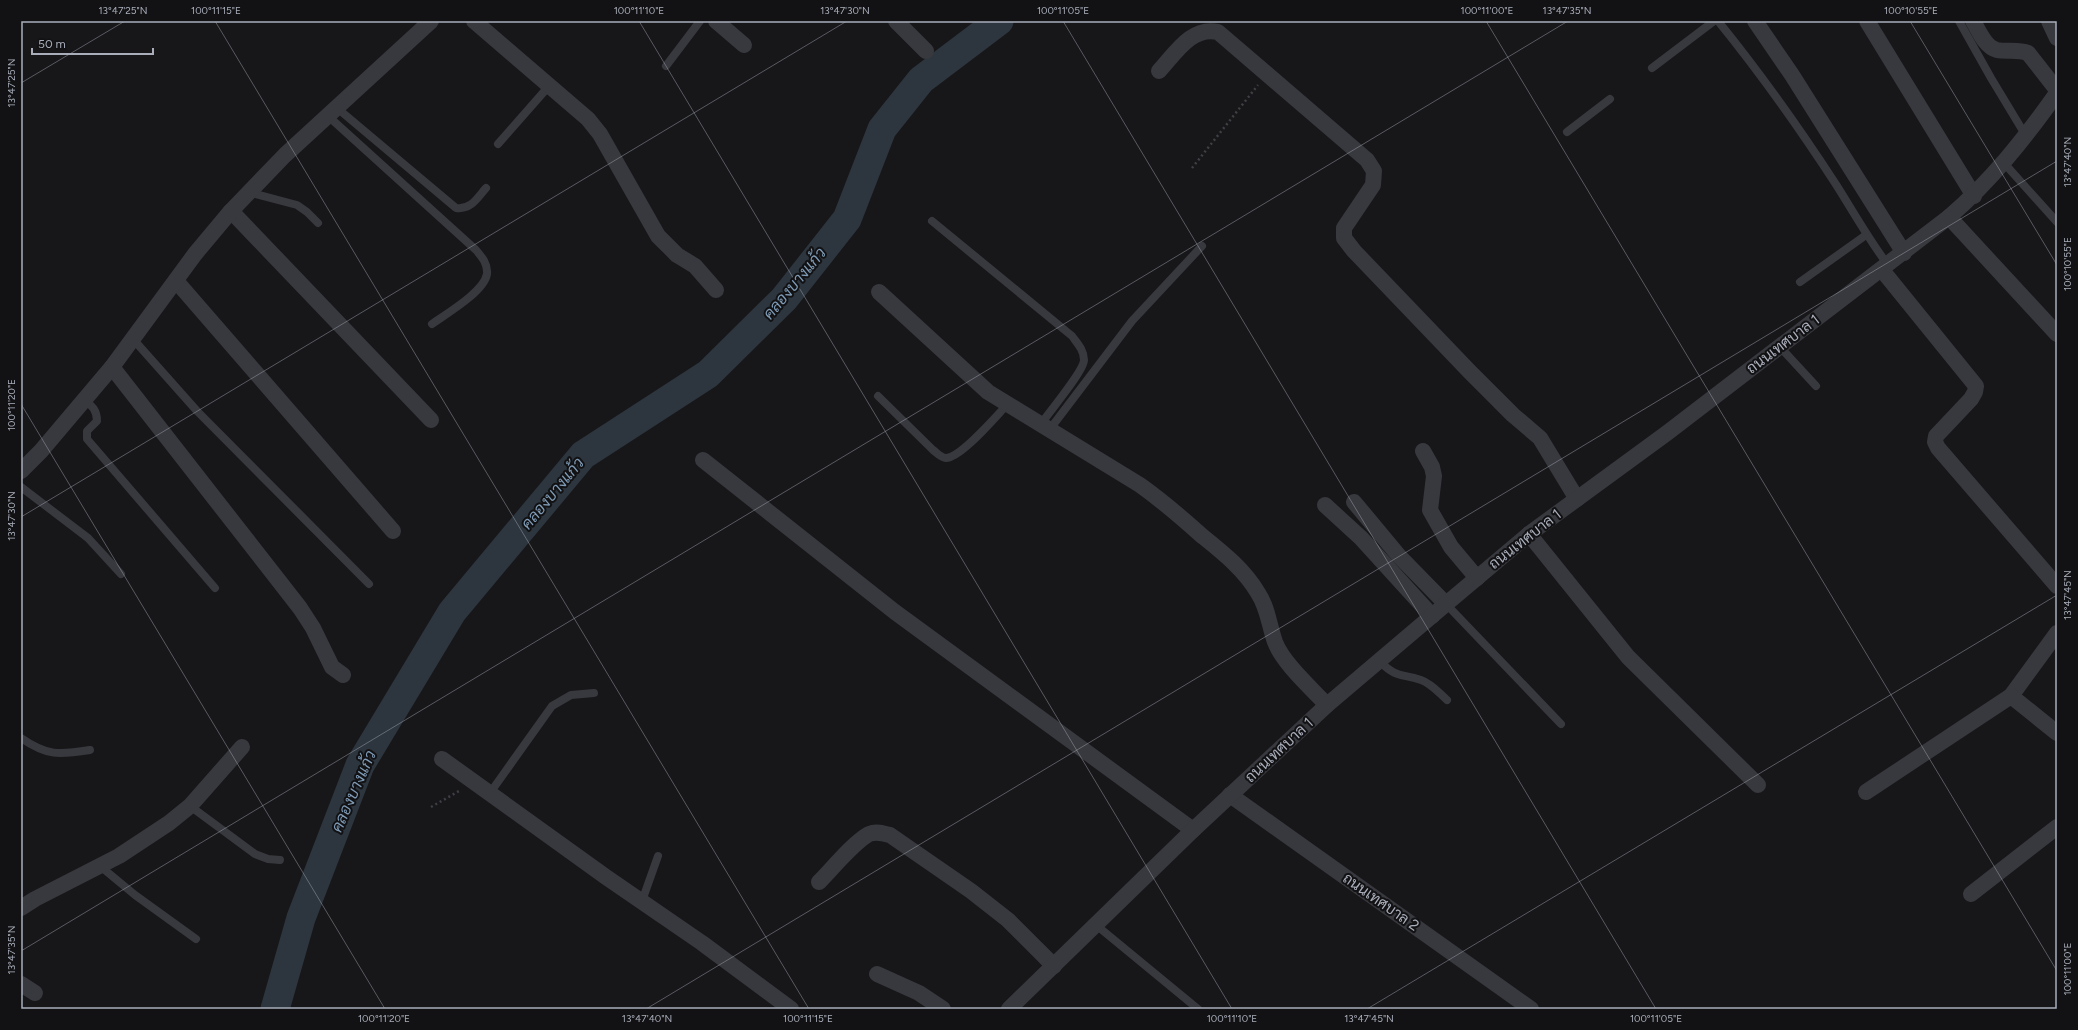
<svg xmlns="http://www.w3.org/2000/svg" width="2078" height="1030" viewBox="0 0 2078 1030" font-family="Figtree,Sarabun,sans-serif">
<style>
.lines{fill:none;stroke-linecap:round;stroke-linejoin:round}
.river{stroke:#2d363e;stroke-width:29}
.path{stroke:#3e4046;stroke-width:2.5;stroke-dasharray:2 3;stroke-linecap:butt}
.lane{stroke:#38393e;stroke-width:8}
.street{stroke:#38393e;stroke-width:16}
.ticks{fill:none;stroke:#a9aeba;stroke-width:1;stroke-opacity:0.45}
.labels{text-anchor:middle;stroke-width:4;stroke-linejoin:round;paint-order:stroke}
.street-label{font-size:15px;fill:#a9aeba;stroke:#121214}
.water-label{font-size:16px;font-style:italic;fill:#7f9bb6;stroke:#121214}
.neatline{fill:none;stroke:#a9aeba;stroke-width:1.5}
.ticks-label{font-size:10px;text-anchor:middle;fill:#a9aeba}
</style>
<rect width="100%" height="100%" fill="#171719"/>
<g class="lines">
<polyline class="river" points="275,1009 301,918 360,765 452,612 583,455 708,374 784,299 847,219 882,129 921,80 999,21"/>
<g class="path">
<polyline points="1192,168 1258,85"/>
<polyline points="431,807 459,791"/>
</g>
<g class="lane">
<path d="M1718,21c43,53 82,108 119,165 17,27 32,54 51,79"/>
<polyline points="1959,21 1991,78 2026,136"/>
<polyline points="666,66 700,21"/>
<polyline points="1652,68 1714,21"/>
<path d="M337,108l119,100c15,2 21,-10 30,-20"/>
<path d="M328,116l148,134c6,7 12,14 11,24 -3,18 -41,40 -55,50"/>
<polyline points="1567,132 1610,99"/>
<polyline points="498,144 549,86"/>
<polyline points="2004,163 2057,222"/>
<polyline points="248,192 297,205 307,212 318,223"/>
<path d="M932,221l140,115c5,7 12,14 12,24 0,11 -35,52 -43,64"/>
<polyline points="1800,282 1866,235"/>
<polyline points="133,339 197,411 369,584"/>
<polyline points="1780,347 1816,386"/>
<path d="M878,396l55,54c4,3 8,8 13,8 15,0 50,-42 61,-53"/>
<path d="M84,399c8,7 13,11 13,22l-10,10v8l128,149"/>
<polyline points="1050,429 1132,321 1202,246"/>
<polyline points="21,487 88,538 121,574"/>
<polyline points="1446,604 1561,724"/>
<path d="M1379,661c19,18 21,12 42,19 11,4 18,13 26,20"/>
<path d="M21,738c26,18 38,17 69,12"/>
<polyline points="490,793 552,706 571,695 594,693"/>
<polyline points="190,806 255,854 268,859 280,860"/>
<polyline points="100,866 135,895 196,939"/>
<polyline points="642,901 658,856"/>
<polyline points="1096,925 1198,1009"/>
</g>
<g class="street">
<polyline points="474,21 588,119 600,134 658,236 677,255 695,266 716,290"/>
<polyline points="716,21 744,45"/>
<polyline points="896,21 926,51"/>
<polyline points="1755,21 1792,75 1904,253"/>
<polyline points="1867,21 1974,196"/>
<path d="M1973,21c6,10 12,26 24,29 10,2 21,-1 31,3l29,37"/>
<polyline points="2049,21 2057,38"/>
<path d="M1159,71c16,-17 32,-45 59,-39l149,128 7,11 -1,14 -29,43v10l10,13 116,121 43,43 27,23 37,61"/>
<polyline points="231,211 431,420"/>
<polyline points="1949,217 2057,334"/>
<polyline points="1882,270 1976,386 1975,392 1971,399 1936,436 1935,442 1938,448 2057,586"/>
<polyline points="177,282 393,531"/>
<path d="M879,292l109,100 152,93c21,15 41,32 61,50 21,17 43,34 57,58 10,15 11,32 17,49 8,21 36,46 52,63"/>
<polyline points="112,367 300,608 313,628 332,667 343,675"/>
<polyline points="1423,451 1432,467 1434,476 1430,510 1451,547 1477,578"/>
<polyline points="703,460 895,612 1193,830"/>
<polyline points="21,471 41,451 112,367 195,254 231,211 285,155 431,21"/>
<polyline points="1354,502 1399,556 1446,604"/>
<polyline points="1325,505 1361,538 1432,616"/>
<polyline points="1529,534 1628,657 1758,785"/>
<polyline points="2011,696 2057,633"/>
<polyline points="442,759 606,877 702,943 791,1009"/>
<polyline points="1866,792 2011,696 2057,733"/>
<polyline points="1230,795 1531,1009"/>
<path d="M819,882c13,-13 35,-40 50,-48 7,-3 14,-1 21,1l81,56 37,29 46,46"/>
<polyline points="1971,894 2057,827"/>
<polyline points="21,908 35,899 119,856 169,823 190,806 242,747"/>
<polyline points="877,974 919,993 943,1009"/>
<polyline points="21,984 35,993"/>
<path d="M1009,1009l184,-179 134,-125 119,-101 83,-70 138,-101 282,-216c42,-36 76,-79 108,-124"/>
</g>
</g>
<path class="ticks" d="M215,21l594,988M639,21l593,988M1063,21l593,988M1486,21l571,950M1910,21l147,244M21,83l104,-62M21,404l364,605M21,517l826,-496M21,951l1547,-930M646,1009l1411,-848M1367,1009l690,-414"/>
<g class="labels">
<g class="street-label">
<text transform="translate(1783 344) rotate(-37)" y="5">ถนนเทศบาล 1</text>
<text transform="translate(1525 539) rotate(-38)" y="5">ถนนเทศบาล 1</text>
<text transform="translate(1279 750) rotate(-43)" y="5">ถนนเทศบาล 1</text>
<text transform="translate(1381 902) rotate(35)" y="5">ถนนเทศบาล 2</text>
</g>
<g class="water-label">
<text transform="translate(794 283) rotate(-50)" y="6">คลองบางแก้ว</text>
<text transform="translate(552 493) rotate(-50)" y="6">คลองบางแก้ว</text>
<text transform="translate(353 791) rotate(-66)" y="6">คลองบางแก้ว</text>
</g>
</g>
<rect width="2078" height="1030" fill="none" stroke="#121214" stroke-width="44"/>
<path d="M32 48v6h121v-6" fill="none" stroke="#a9aeba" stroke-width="2"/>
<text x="38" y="48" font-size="12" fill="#a9aeba" stroke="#121214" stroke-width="3" paint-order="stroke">50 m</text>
<rect x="22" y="22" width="2034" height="986" class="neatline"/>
<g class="ticks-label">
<text x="123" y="14">13°47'25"N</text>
<text x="216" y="14">100°11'15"E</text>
<text x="639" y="14">100°11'10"E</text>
<text x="845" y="14">13°47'30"N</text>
<text x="1063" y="14">100°11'05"E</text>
<text x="1487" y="14">100°11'00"E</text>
<text x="1567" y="14">13°47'35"N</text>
<text x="1911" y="14">100°10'55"E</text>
<text transform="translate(11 83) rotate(-90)" y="4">13°47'25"N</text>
<text transform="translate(2067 162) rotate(-90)" y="4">13°47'40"N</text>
<text transform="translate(2067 264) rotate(-90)" y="4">100°10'55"E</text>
<text transform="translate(11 405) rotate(-90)" y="4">100°11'20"E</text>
<text transform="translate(11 516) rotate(-90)" y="4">13°47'30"N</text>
<text transform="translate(2067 595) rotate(-90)" y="4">13°47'45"N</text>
<text transform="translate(11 950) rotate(-90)" y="4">13°47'35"N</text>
<text transform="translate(2067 969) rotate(-90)" y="4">100°11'00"E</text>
<text x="384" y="1022">100°11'20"E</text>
<text x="647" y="1022">13°47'40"N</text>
<text x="808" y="1022">100°11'15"E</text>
<text x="1232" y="1022">100°11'10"E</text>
<text x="1369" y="1022">13°47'45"N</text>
<text x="1656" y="1022">100°11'05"E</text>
</g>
</svg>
